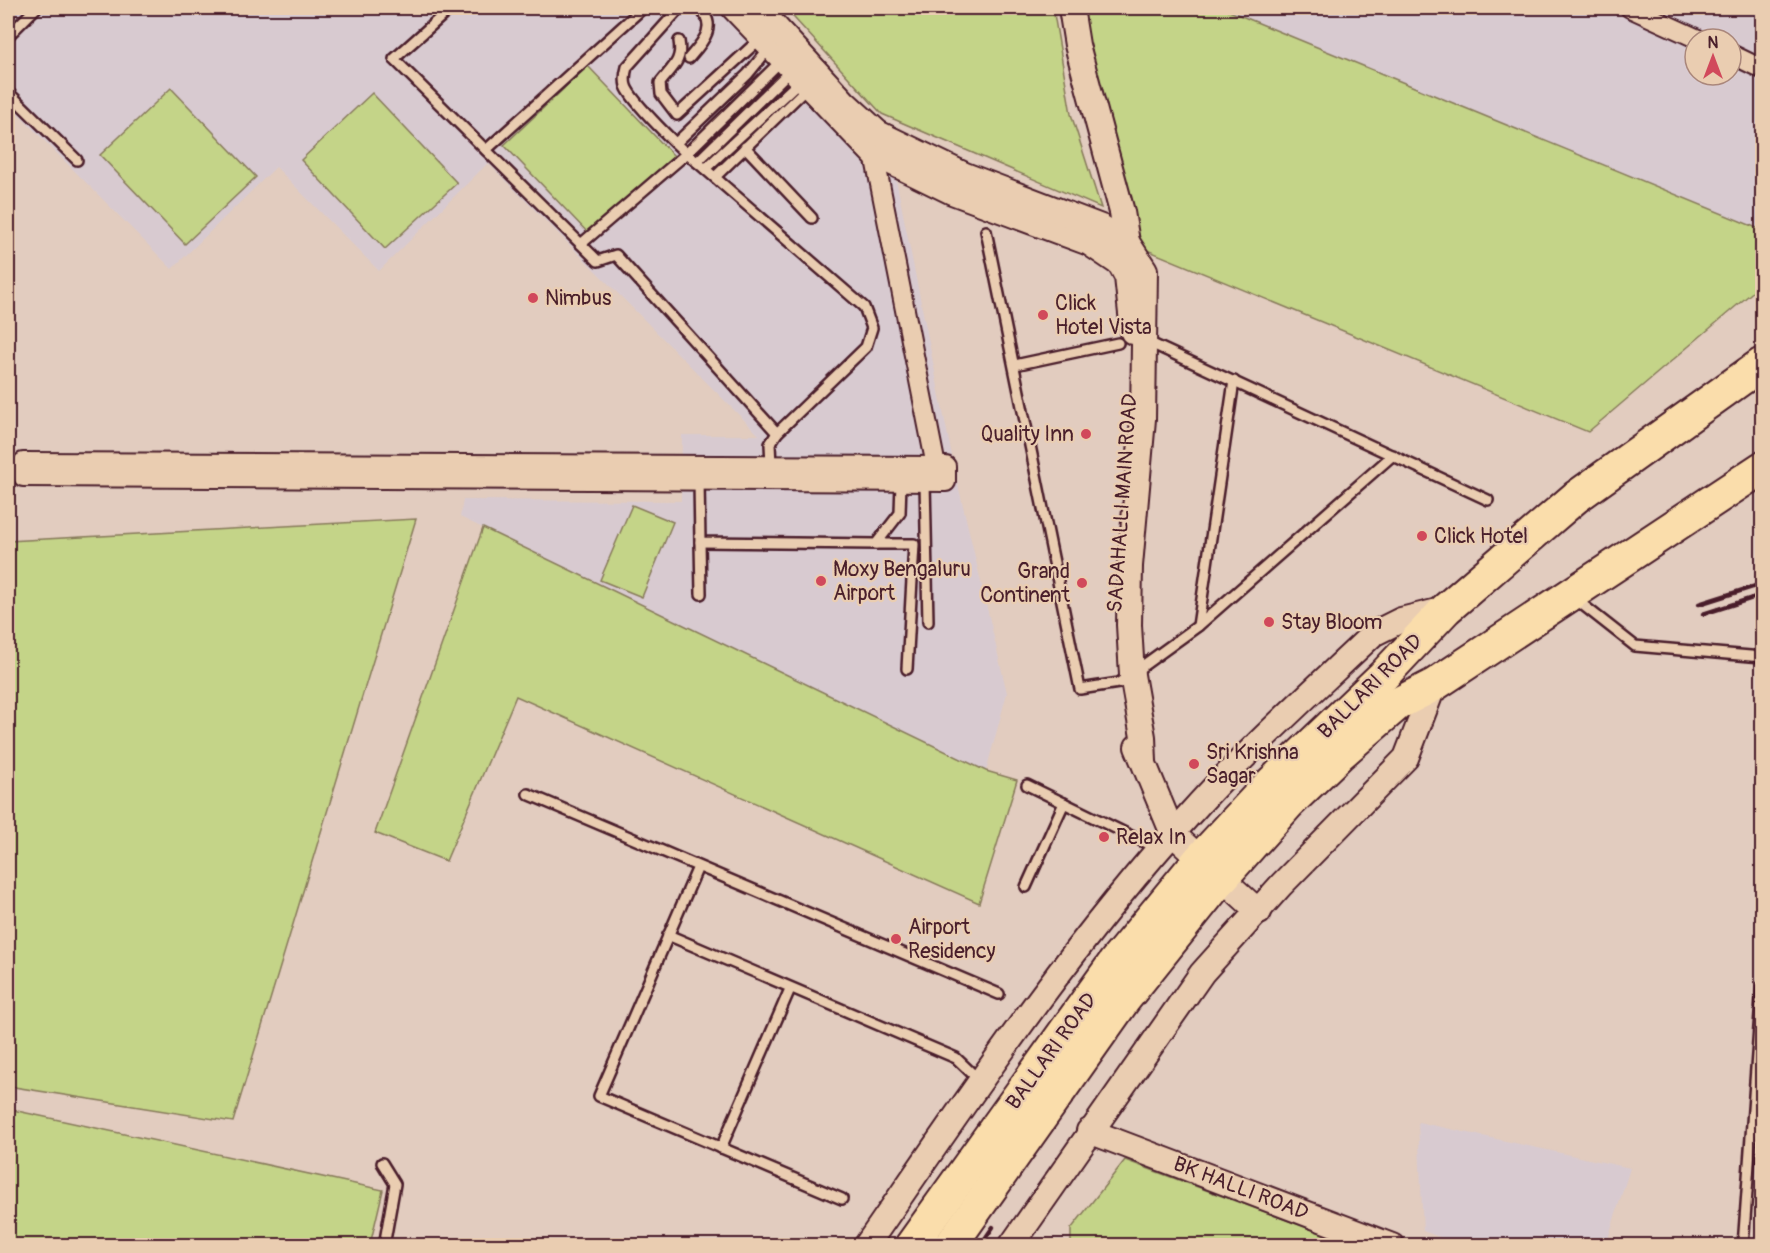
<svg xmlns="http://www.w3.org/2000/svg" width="1770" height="1253" viewBox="0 0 1770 1253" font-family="Pangolin,sans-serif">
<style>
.built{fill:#d8cad0;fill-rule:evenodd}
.green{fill:#c4d488;stroke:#877a5a;stroke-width:1.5}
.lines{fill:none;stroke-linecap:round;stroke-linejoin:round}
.lane-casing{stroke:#4a1f2b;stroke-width:14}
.street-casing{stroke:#4a1f2b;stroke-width:22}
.secondary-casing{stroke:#4a1f2b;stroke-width:28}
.highway-casing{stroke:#4a1f2b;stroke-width:36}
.lane{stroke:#eacdb1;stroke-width:9}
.street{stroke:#eacdb1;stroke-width:18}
.secondary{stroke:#eacdb1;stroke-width:24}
.highway{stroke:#faddab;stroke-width:32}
.rail{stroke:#4a1f2b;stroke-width:4.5}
.poi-dot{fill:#d1495b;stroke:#eacdb1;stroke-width:2}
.labels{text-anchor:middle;stroke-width:4.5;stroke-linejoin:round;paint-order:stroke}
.poi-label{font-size:21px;fill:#4a1f2b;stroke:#eacdb1;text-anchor:start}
.street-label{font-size:21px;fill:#4a1f2b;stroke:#eacdb1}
</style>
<rect width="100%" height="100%" fill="#e2ccbf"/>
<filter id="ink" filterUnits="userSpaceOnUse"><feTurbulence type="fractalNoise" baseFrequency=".0167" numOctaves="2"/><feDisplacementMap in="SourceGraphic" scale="12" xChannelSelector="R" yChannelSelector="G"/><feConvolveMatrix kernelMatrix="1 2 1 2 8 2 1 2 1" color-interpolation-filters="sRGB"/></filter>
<g filter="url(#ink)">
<g class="built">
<polygon points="8,8 722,8 846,143 896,179 956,476 1007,693 986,771 460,517 463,500 681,501 682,435 759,435 488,163 379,271 276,167 172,269 8,104"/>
<path d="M1222,8h540v222zM1695,39h36v36h-36z"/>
<polygon points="1418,1122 1630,1168 1606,1245 1461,1245 1423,1231"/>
</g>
<g class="green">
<polygon points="785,8 1053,8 1071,114 1101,208 882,114"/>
<polygon points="1084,8 1222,8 1762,230 1762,284 1588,432 1142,248 1088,43"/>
<polygon points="588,66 674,156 590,235 504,145"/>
<polygon points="171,88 256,177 185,244 100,155"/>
<polygon points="372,93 457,183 385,249 301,160"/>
<polygon points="632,505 673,522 642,597 600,580"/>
<polygon points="416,519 233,1122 8,1086 8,541"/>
<polygon points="483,528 986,771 1017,780 979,903 516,696 446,861 375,833"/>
<polygon points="8,1109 383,1190 370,1245 8,1245"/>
<polygon points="1125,1160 1354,1245 1071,1245 1071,1229"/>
</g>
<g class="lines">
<defs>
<g id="lane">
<polyline points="451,8 394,59 598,261 616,255 777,433"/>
<path d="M680,8l-53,59c-2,7 -3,12 -1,19 5,15 57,66 71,76l95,-93"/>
<polyline points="8,36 36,8"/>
<path d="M679,41c4,21 -8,27 -19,42l1,11 16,21 84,-77"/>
<path d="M689,58c13,-15 30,-32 10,-50"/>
<polyline points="8,92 77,160"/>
<polyline points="676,143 748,74 770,47"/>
<polyline points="745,147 812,218"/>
<polyline points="486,150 643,8"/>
<polyline points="697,162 864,307 872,328 866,347 777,433 770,444 771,465"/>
<polyline points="706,168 801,80"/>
<polyline points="716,176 808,87"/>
<polyline points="986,231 1080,689 1119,683 1198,626 1393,455"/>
<polyline points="581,244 686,154 782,60"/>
<polyline points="1146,341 1488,500"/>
<polyline points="1015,365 1118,343"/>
<polyline points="699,481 700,542 876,544 900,513 901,482"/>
<polyline points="925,482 928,622"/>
<polyline points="700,542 701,594"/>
<polyline points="876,544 914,544 907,669"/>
<polyline points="1574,598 1635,646 1762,657"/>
<polyline points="1198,626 1234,381"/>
<polyline points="1027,785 1156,848"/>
<polyline points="528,794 999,994"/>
<polyline points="698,867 599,1096 842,1199"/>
<polyline points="1026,887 1064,803"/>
<polyline points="668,935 956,1058 979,1080"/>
<polyline points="721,1148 790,989"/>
<polyline points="382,1163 395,1184 384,1246"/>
<polyline points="1743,1246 1762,986"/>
</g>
<g id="street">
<polyline points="1630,8 1698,39"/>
<polyline points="1731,54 1762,69"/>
<polyline points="874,154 936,466"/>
<polygon points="23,462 946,466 946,482 23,477"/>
</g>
<g id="secondary">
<polyline points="734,8 874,154 952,192 1089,243 1120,264"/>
<polyline points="758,8 844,102 878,133 965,175 1101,227 1127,242 1145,270 1143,419 1130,566 1129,625 1132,675 1143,737 1144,762"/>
<polyline points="1071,8 1077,45 1122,212 1127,242 1120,264 1127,277 1133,332"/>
<polyline points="1137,747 1173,834 1259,912"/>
<polyline points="1089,1131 1392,1246"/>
<path d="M866,1246c102,-147 202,-298 323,-431 57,-64 122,-122 184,-181l28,-14 45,-11"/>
<polyline points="1011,1246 1202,973 1281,885 1406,758 1434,685"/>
</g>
<g id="highway">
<polyline points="911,1246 1114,963 1199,860 1267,787 1383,676 1446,609 1576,497 1762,364"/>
<polyline points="950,1246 1124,1000 1221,879 1288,804 1339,755 1399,703 1434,685 1762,468"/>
</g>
</defs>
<use href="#lane" class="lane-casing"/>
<use href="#street" class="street-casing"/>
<use href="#secondary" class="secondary-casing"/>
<use href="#highway" class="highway-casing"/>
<use href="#lane" class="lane"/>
<use href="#street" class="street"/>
<use href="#secondary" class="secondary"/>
<use href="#highway" class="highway"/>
<g class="rail">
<polyline points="1699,604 1762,584"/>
<polyline points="1703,614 1762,595"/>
<polyline points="980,1246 993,1227"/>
</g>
</g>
</g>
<g class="poi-dot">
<circle cx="533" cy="298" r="6"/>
<circle cx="1043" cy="315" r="6"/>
<circle cx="1086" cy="434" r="6"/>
<circle cx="1422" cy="536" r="6"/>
<circle cx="821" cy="581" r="6"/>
<circle cx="1082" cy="583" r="6"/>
<circle cx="1269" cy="622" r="6"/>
<circle cx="1194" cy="764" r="6"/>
<circle cx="1104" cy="837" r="6"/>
<circle cx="896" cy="939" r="6"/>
</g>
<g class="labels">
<g class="poi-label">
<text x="545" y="305">Nimbus</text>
<text x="1055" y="310">Click<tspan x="1055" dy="24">Hotel Vista</tspan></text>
<text x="1074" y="441" text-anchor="end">Quality Inn</text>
<text x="1434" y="543">Click Hotel</text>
<text x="833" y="576">Moxy Bengaluru<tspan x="833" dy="24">Airport</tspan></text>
<text x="1070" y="578" text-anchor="end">Grand<tspan x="1070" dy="24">Continent</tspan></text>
<text x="1281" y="629">Stay Bloom</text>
<text x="1206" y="759">Sri Krishna<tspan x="1206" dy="24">Sagar</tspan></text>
<text x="1116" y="844">Relax In</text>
<text x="908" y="934">Airport<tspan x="908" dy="24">Residency</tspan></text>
</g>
<g class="street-label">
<text transform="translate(1122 503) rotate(-86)" y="7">SADAHALLI MAIN ROAD</text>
<text transform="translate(1370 686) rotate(-45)" y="7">BALLARI ROAD</text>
<text transform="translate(1051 1051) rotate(-54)" y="7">BALLARI ROAD</text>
<text transform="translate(1241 1188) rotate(21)" y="7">BK HALLI ROAD</text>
</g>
</g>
<rect width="1770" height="1253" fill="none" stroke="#eacdb1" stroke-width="30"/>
<rect x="15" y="15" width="1740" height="1223" fill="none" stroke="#4a1f2b" stroke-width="2" filter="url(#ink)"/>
<g transform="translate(1713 57)"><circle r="28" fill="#eacdb1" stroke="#aa877b" stroke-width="1.5"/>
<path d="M0-4.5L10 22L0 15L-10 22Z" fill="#d1495b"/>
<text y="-9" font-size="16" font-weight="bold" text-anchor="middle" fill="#4a1f2b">N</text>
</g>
</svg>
